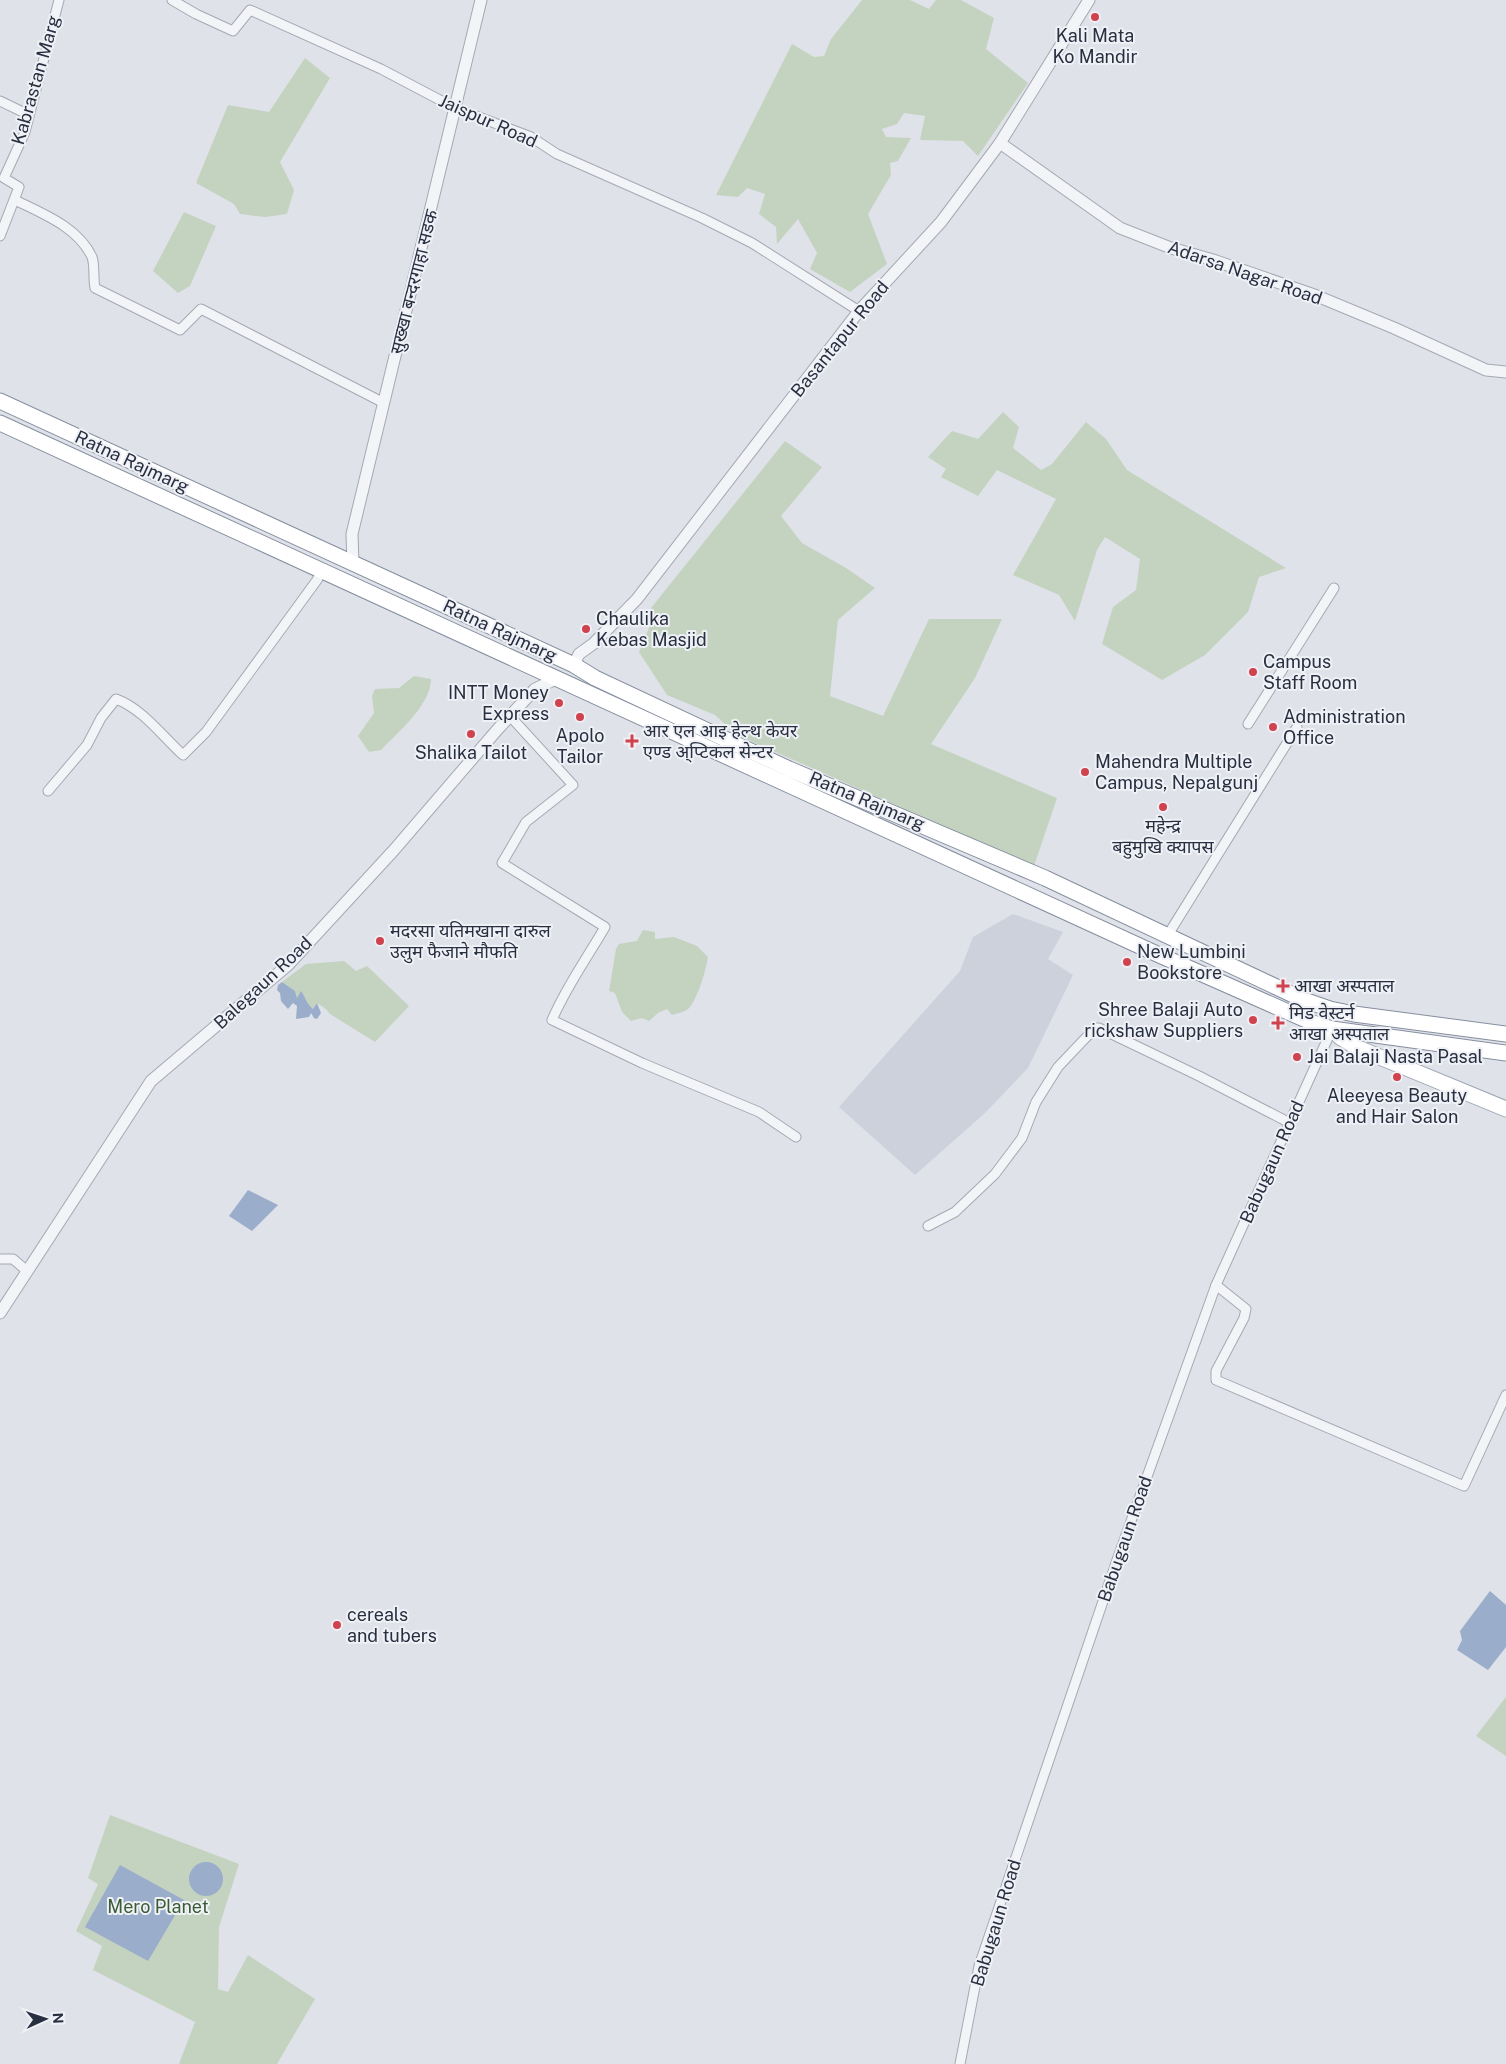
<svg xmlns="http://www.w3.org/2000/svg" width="1506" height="2064" viewBox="0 0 1506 2064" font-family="'Public Sans','Noto Sans Devanagari',sans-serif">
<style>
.built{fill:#cdd1db}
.green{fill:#c4d3c0}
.water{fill:#9aadca}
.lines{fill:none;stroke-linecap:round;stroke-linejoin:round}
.minor-casing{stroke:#a4a9b3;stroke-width:11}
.tertiary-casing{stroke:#a4a9b3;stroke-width:13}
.primary-casing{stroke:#9ea6b5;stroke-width:17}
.trunk-casing{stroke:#868fa0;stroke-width:17}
.minor{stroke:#f2f4f7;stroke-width:9}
.tertiary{stroke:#f2f4f7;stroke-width:11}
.primary{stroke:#fff;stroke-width:15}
.trunk{stroke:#fff;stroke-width:15}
.poi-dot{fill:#d0424d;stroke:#eff1f6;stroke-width:2}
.labels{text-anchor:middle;stroke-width:4;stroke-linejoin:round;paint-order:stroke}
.poi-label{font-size:18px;fill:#282f40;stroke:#eff1f6;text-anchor:start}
.street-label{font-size:18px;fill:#282f40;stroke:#eff1f6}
.park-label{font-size:18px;fill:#3a5c35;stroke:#eff1f6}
</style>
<rect width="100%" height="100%" fill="#dfe2e9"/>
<polygon class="built" points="1013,914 1063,932 1048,959 1073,975 1028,1068 985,1113 915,1175 839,1107 960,971 973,937"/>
<g class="green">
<polygon points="862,0 910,0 929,9 936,0 961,0 994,18 986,49 1028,83 978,156 963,141 920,140 925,116 904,113 897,124 882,129 886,137 911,138 898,161 890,163 891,175 868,214 887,264 850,292 810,269 817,253 798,219 777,244 776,227 759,214 765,194 747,188 738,197 716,195 792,44 814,57 824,56 831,39"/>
<polygon points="305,58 330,78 280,162 294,190 287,214 265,217 240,214 234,204 196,183 228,105 269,112"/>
<polygon points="184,212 216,226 190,286 178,293 153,271"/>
<polygon points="1003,412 1019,427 1013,448 1041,470 1052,464 1086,422 1106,439 1127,470 1286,568 1259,577 1248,612 1205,655 1162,680 1102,644 1113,607 1136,590 1140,559 1105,537 1097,550 1075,621 1059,595 1013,575 1056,499 997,470 978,496 941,477 946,469 928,457 952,431 978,439"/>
<polygon points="785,441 822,467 781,516 802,543 846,568 875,588 838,620 830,696 883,716 929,619 1002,619 975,678 931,744 1057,798 1034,866 737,735 715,715 667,695 639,652 649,628 651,608"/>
<path d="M414,676l17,3c0,26 -33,53 -50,71l-12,2 -11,-16 16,-23 -2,-17 3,-7 24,-1z"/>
<path d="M643,930l12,2v7l19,-2 23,9 11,11c-2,13 -10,40 -18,50 -4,5 -12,6 -18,8l-5,-6 -9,4 -9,8 -7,-3 -11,3 -9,-9 -7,-19 -6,-2 7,-42 3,-5 18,-3z"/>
<path d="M344,961l12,10 11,-5 42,40 -34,36 -45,-28 -4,-5 -9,-6 -4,6c-6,-5 -6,-11 -12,-17l-4,6 -2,-7 -13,-9 24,-18z"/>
<polygon points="1506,1697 1506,1756 1476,1736"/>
<polygon points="110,1815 239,1864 219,1927 218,1989 228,1992 248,1955 315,1999 277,2064 179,2064 195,2022 93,1970 102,1946 76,1931 98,1884 88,1878"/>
</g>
<g class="water">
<path d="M282,982l13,9 2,7 4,-7c5,7 6,13 12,18l4,-6 4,10 -4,6 -3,-1 -3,-5 -2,4 -13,2 1,-13 -4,-3 -5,6 -7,-8 -1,-8 -3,-3 1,-5z"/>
<polygon points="248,1190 278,1205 252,1231 229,1216"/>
<polygon points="1490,1591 1506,1605 1506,1647 1488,1670 1457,1650 1462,1640 1460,1631"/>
<circle cx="206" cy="1879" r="17"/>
<polygon points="120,1865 184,1900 148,1961 85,1927"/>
</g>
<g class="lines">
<defs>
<g id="minor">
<polyline points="172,0 196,14 233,31 250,10 381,69 455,108 531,137 557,154 702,218 752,243 859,311"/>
<polyline points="0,101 29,115"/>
<path d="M15,200c28,14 63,27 77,57 3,8 1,22 3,31l85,42 21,-21 183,94"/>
<polyline points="0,236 19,187 4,178 25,132 59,0"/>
<path d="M510,716l63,69 -47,37 -24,41 103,64c-18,31 -39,60 -53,93l90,43 117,49 37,25"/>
<polyline points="1248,724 1334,588"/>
<path d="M48,791l39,-46 14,-27 15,-19c27,10 46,37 67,56l23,-23 111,-152 5,-9"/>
<polyline points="1174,937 1169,933 1297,727"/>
<polyline points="928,1226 955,1212 995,1174 1022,1138 1036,1102 1058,1067 1095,1028 1099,1028 1199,1076 1290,1123"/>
<polyline points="0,1259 13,1259 27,1271"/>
<polyline points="1216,1285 1246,1309 1244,1318 1216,1371 1216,1380 1464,1486 1506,1395"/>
<polyline points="960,2064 979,1966 1117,1560 1216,1285 1332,1029"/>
</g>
<g id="tertiary">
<polyline points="1000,143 1120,228 1171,248 1213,260 1317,296 1394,328 1486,370 1506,372"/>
<polyline points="353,564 352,534 481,0"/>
<polyline points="574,665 579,654 593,644 637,599 859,311 941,222 1000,143 1089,0"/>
<polyline points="0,1313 151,1081 288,965 394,850 497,730 535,689 556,679"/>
</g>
<polyline id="primary" points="1332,1029 1340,1037 1358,1048 1506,1109"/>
<g id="trunk">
<polyline points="0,401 468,616 574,665 595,678 789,769 1045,878 1304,1000 1330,1009 1354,1014 1506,1034"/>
<polyline points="0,423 1157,954 1313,1023 1332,1029 1506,1053"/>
</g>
</defs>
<use href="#minor" class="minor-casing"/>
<use href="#tertiary" class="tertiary-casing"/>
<use href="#primary" class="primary-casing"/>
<use href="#trunk" class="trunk-casing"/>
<use href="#minor" class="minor"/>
<use href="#tertiary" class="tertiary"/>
<use href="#primary" class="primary"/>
<use href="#trunk" class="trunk"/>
</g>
<g class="poi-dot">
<circle cx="1095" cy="17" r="5"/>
<circle cx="586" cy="629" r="5"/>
<circle cx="1253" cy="672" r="5"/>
<circle cx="559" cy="703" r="5"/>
<circle cx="580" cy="717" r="5"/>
<circle cx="1273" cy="727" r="5"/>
<circle cx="471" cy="734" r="5"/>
<path d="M629.5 733.5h5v5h5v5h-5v5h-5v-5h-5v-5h5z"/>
<circle cx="1085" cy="772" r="5"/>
<circle cx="1163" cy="807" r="5"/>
<circle cx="380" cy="941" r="5"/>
<circle cx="1127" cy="962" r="5"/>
<path d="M1280.5 978.5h5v5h5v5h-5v5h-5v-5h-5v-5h5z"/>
<circle cx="1253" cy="1020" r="5"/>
<path d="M1275.5 1015.5h5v5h5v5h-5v5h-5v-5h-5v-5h5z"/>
<circle cx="1297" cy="1057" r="5"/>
<circle cx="1397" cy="1077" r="5"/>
<circle cx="337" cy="1625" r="5"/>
</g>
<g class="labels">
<g class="poi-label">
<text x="1095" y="42" text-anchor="middle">Kali Mata<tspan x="1095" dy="21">Ko Mandir</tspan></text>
<text x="596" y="625">Chaulika<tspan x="596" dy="21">Kebas Masjid</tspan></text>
<text x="1263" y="668">Campus<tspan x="1263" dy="21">Staff Room</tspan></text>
<text x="549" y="699" text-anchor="end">INTT Money<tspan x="549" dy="21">Express</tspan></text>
<text x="1283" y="723">Administration<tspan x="1283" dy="21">Office</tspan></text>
<text x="643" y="737">आर एल आइ हेल्थ केयर<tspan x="643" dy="21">एण्ड अ्प्टिकल सेन्टर</tspan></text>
<text x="580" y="742" text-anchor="middle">Apolo<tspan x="580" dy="21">Tailor</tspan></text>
<text x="471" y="759" text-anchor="middle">Shalika Tailot</text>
<text x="1095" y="768">Mahendra Multiple<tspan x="1095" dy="21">Campus, Nepalgunj</tspan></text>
<text x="1163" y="832" text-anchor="middle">महेन्द्र<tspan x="1163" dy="21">बहुमुखि क्यापस</tspan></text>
<text x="390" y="937">मदरसा यतिमखाना दारुल<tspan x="390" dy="21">उलुम फैजाने माैफति</tspan></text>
<text x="1137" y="958">New Lumbini<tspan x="1137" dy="21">Bookstore</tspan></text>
<text x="1294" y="992">आखा अस्पताल</text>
<text x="1243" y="1016" text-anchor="end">Shree Balaji Auto<tspan x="1243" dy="21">rickshaw Suppliers</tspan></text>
<text x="1289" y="1019">मिड वेस्टर्न<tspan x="1289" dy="21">आखा अस्पताल</tspan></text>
<text x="1307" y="1063">Jai Balaji Nasta Pasal</text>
<text x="1397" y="1102" text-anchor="middle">Aleeyesa Beauty<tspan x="1397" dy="21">and Hair Salon</tspan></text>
<text x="347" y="1621">cereals<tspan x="347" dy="21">and tubers</tspan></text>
</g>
<g class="street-label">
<text transform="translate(36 80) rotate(-74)" y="6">Kabrastan Marg</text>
<text transform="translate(488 121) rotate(24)" y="6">Jaispur Road</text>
<text transform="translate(1245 273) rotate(19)" y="6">Adarsa Nagar Road</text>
<text transform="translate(414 282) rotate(-76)" y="6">सुख्खा बन्दरगाहा सडक</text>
<text transform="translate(840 339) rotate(-51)" y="6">Basantapur Road</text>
<text transform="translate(132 462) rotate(25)" y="6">Ratna Rajmarg</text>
<text transform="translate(500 631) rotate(25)" y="6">Ratna Rajmarg</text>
<text transform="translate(867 801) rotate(23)" y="6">Ratna Rajmarg</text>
<text transform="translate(263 983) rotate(-43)" y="6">Balegaun Road</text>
<text transform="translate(1272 1162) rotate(-66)" y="6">Babugaun Road</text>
<text transform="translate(1125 1539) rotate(-71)" y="6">Babugaun Road</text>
<text transform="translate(996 1923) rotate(-73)" y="6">Babugaun Road</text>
</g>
<g class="park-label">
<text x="158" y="1913">Mero Planet</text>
</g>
</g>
<g transform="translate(45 2019) rotate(87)" stroke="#eff1f6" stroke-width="4" paint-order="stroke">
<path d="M0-4L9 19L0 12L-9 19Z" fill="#282f40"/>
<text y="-8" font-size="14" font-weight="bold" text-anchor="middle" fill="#282f40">N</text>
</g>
</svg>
